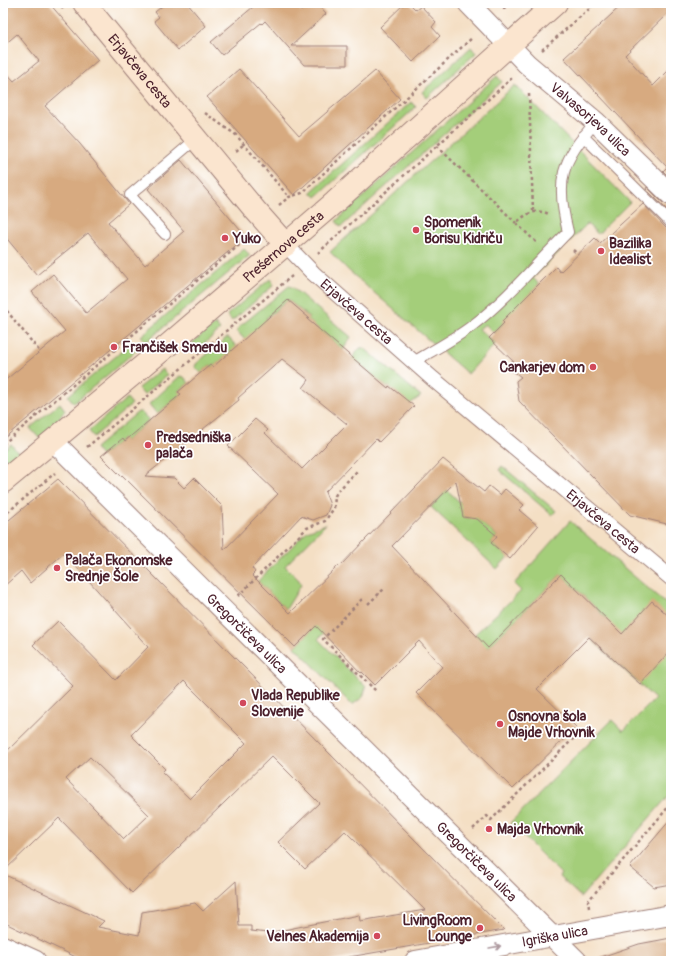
<svg xmlns="http://www.w3.org/2000/svg" width="674" height="964" viewBox="0 0 674 964" font-family="Pangolin,sans-serif">
<style>
.green{fill:#a4ce7a;stroke:#777652}
.building{fill:#d7aa80;fill-rule:evenodd}
.lines{fill:none;stroke-linecap:round;stroke-linejoin:round}
.service-casing{stroke:#9f7f78;stroke-width:12}
.pedestrian-casing{stroke:#9f7f78;stroke-width:17}
.minor-casing{stroke:#9f7f78;stroke-width:22}
.secondary-casing{stroke:#9f7f78;stroke-width:24}
.path{stroke:#9f7f78;stroke-width:2.5;stroke-dasharray:3 3;stroke-linecap:butt}
.service{stroke:#fff;stroke-width:10}
.pedestrian{stroke:#fff;stroke-width:15}
.minor{stroke:#fff;stroke-width:20}
.secondary{stroke:#fbe5cf;stroke-width:22}
.oneway{stroke:#ae9aa0}
.poi-dot{fill:#d1495b;stroke:#fff;stroke-width:1.5}
.labels{text-anchor:middle;stroke-width:3.5;stroke-linejoin:round;paint-order:stroke}
.street-label{font-size:14px;fill:#4a1f2b;stroke:#fff}
.poi-label{font-size:14px;font-weight:bold;fill:#4a1f2b;stroke:#fff;text-anchor:start}
</style>
<rect width="100%" height="100%" fill="#fff"/>
<filter id="ink" filterUnits="userSpaceOnUse"><feTurbulence type="fractalNoise" baseFrequency=".025" numOctaves="2"/><feDisplacementMap in="SourceGraphic" scale="8" xChannelSelector="R" yChannelSelector="G"/><feConvolveMatrix kernelMatrix="1 2 1 2 8 2 1 2 1" color-interpolation-filters="sRGB"/></filter>
<filter id="wash" filterUnits="userSpaceOnUse"><feTurbulence type="fractalNoise" baseFrequency=".012" numOctaves="4" result="noise"/><feDisplacementMap in="SourceGraphic" scale="16" xChannelSelector="R" yChannelSelector="G"/><feGaussianBlur stdDeviation="0.9" result="paint"/><feColorMatrix in="noise" values="0 0 0 0 0 0 0 0 0 0 0 0 0 0 0 0 0 1.4 0 .05"/><feComposite in="paint" operator="in"/></filter>
<g filter="url(#wash)">
<rect width="100%" height="100%" fill="#f4dfc4"/>
<g class="green">
<polygon points="471,47 476,53 427,98 422,92"/>
<polygon points="497,76 502,82 341,227 336,221"/>
<polygon points="515,85 630,202 598,234 587,224 533,278 539,284 494,333 485,324 479,329 495,344 468,374 348,270 330,252"/>
<polygon points="411,102 416,107 316,197 311,192"/>
<polygon points="244,249 250,255 146,342 141,336"/>
<polygon points="270,279 274,285 232,321 227,315"/>
<polygon points="289,286 292,287 351,337 343,350 307,319 309,317 288,300 266,318 268,320 245,340 237,331 238,328"/>
<polygon points="215,324 220,330 198,349 192,343"/>
<polygon points="226,338 229,338 237,347 213,367 210,365 201,373 195,367 196,364"/>
<polygon points="133,342 138,349 74,403 68,396"/>
<polygon points="360,348 364,348 421,396 410,404 389,386 388,388 352,358"/>
<polygon points="162,369 167,375 144,395 138,388"/>
<polygon points="180,376 184,377 189,383 178,391 181,394 157,414 149,404"/>
<polygon points="127,398 132,404 94,437 89,431"/>
<polygon points="60,403 65,410 52,428 39,438 30,428"/>
<polygon points="138,412 141,412 149,420 125,441 123,438 101,456 95,448"/>
<polygon points="11,444 20,455 16,458 3,460 3,451"/>
<polygon points="502,466 556,511 552,515 499,470"/>
<polygon points="447,490 464,506 462,511 464,517 469,518 474,516 497,536 491,543 508,557 497,569 431,507"/>
<polygon points="570,521 671,608 671,793 581,897 559,877 561,874 510,823 612,720 623,731 655,699 589,637 607,619 561,574 456,680 478,638 475,634 521,591 514,584"/>
<polygon points="326,524 285,566 299,580 301,585 286,609 258,581 307,531"/>
<polygon points="332,609 340,617 318,639 366,687 363,697 352,705 295,647"/>
</g>
<g id="blocks">
<g class="building">
<polygon points="3,3 49,3 98,60 45,106 80,144 129,204 108,222 145,265 184,231 148,189 181,160 246,237 3,439 3,382 65,331 32,292 53,274 86,313 127,279 88,233 37,275 3,234 3,69 14,81 39,61 17,34 3,46"/>
<polygon points="166,3 187,3 206,26 178,50 154,21 159,17 155,12"/>
<polygon points="250,3 294,3 301,11 310,3 316,3 326,14 291,46 347,46 347,65 304,65 265,21 262,24 261,23 222,55 211,42 253,7"/>
<polygon points="405,3 409,3 416,10 421,6 436,22 432,27 440,36 413,62 380,27"/>
<polygon points="624,3 671,3 671,10 625,55 653,86 671,68 671,179 663,171 667,167 564,58"/>
<polygon points="239,69 299,136 375,71 400,99 294,195 207,97"/>
<polygon points="647,187 663,203 671,206 671,214 646,189"/>
<polygon points="643,204 666,228 671,229 671,525 630,515 519,401 516,381 521,377 512,370 517,365 489,338 504,323 502,321 556,267 560,272 595,238 600,243"/>
<path d="M288,300l21,18 -2,1 81,69 1,-2 25,20 -35,36 -3,-3 -51,53 5,13 -4,10 -13,5 -12,-4 -49,52 3,4 -3,3 38,38 49,-48 1,1 103,-107 41,33 5,-6 11,9 5,-6 19,16 -5,5 19,16 -28,33 -19,-16 6,-7 -20,-17 -14,-2 -7,-36 -64,65 96,102 73,-74 61,60 30,-33 19,17v32l-31,34 -51,-47 -52,52 39,38 -63,62 -97,-96 26,-26 -23,-26 -44,44 -13,-13 -1,1 -45,-47 -21,21 -172,-171 -1,1 -21,-21 22,-18 2,3 56,-47 -3,-2 32,-27 3,2zM282,359l27,21 -6,8 44,36 -45,45 -37,-36 3,-3 -13,-11 -27,27 50,48 -54,56 -2,-44 -28,-28 -10,10 -10,-10 -29,-2 94,-76 -1,-2z"/>
<path d="M58,479l182,184 264,267 -178,31h-242l-81,-39v-48l101,47 -6,6 41,8 3,-23 53,-9 8,8 33,-30 3,45h12v5l17,2 91,-18 1,6 65,-11 -80,-79 -40,38 -27,-27 41,-39 -47,-47 -140,137 -73,-75 -56,54v-117l70,-69 -40,-41 25,-24 58,59 32,-33 -84,-94 -34,30 -9,-12 -18,16v-62zM184,681l62,62 -56,56 -28,-27 3,-3 -34,-34zM90,757l59,58 -25,24 -58,-60z"/>
<polygon points="671,819 671,884 654,887 630,867"/>
<polygon points="671,938 671,961 598,961 598,958 639,944"/>
</g>
</g>
</g>
<g filter="url(#ink)">
<use href="#blocks" fill-opacity="0" stroke="#9f7f78" stroke-width="1"/>
<g class="lines">
<defs>
<g id="service">
<polyline points="583,136 671,223"/>
<polyline points="165,234 130,195 196,139"/>
<path d="M413,362c21,-12 42,-23 60,-37 34,-26 65,-63 95,-93 -13,-51 -7,-72 28,-110"/>
</g>
<g id="pedestrian">
<path id="s1" d="M286,245l27,28 120,106 238,199"/>
</g>
<g id="minor">
<path id="s2" d="M468,3l59,61 69,58 75,73"/>
<path id="s3" d="M53,441l524,520"/>
<polyline points="3,946 36,961"/>
<path id="s4" d="M415,961l256,-46"/>
</g>
<g id="secondary">
<path id="s5" d="M84,3l171,207 31,35"/>
<path id="s6" d="M3,482l164,-136 168,-144 221,-199"/>
</g>
</defs>
<use href="#service" class="service-casing"/>
<use href="#pedestrian" class="pedestrian-casing"/>
<use href="#minor" class="minor-casing"/>
<use href="#secondary" class="secondary-casing"/>
<g class="path">
<polyline points="58,3 63,9"/>
<polyline points="587,3 591,8"/>
<polyline points="503,9 510,3"/>
<polyline points="542,50 596,3"/>
<polyline points="529,94 533,211"/>
<polyline points="205,113 236,135 289,197"/>
<polyline points="437,146 516,223"/>
<polyline points="236,151 244,144"/>
<polyline points="279,205 289,197 302,193 473,37"/>
<path d="M536,242l-20,-19c10,-9 19,-15 33,-9"/>
<polyline points="573,250 578,254"/>
<polyline points="318,253 512,78"/>
<polyline points="3,306 40,352"/>
<polyline points="3,444 250,236"/>
<polyline points="87,447 292,276"/>
<polyline points="3,516 55,473"/>
<polyline points="238,596 307,528 325,521 334,508 335,496 337,492 357,471"/>
<polyline points="362,599 323,639 377,692"/>
<polyline points="368,604 384,589"/>
<polyline points="473,829 487,816 491,820 575,737"/>
<polyline points="589,908 588,901 671,804"/>
</g>
<use href="#service" class="service"/>
<use href="#pedestrian" class="pedestrian"/>
<use href="#minor" class="minor"/>
<use href="#secondary" class="secondary"/>
</g>
<defs><path id="oneway-shaft" d="M-6 0H5M1.5-3L5.5 0L1.5 3" fill="none" stroke-width="1.6" stroke-linecap="round" stroke-linejoin="round"/></defs>
<use class="oneway" href="#oneway-shaft" transform="translate(495 947) rotate(-10)"/>
</g>
<g class="poi-dot">
<circle cx="416" cy="230" r="4"/>
<circle cx="225" cy="238" r="4"/>
<circle cx="601" cy="251" r="4"/>
<circle cx="114" cy="347" r="4"/>
<circle cx="593" cy="367" r="4"/>
<circle cx="148" cy="445" r="4"/>
<circle cx="57" cy="568" r="4"/>
<circle cx="243" cy="703" r="4"/>
<circle cx="500" cy="724" r="4"/>
<circle cx="489" cy="829" r="4"/>
<circle cx="480" cy="928" r="4"/>
<circle cx="377" cy="936" r="4"/>
</g>
<g class="labels">
<g class="street-label">
<text dy="5" stroke="none"><textPath href="#s5" startOffset="88">Erjavčeva cesta</textPath></text>
<text dy="5" stroke="none"><textPath href="#s2" startOffset="169">Valvasorjeva ulica</textPath></text>
<text dy="5" stroke="none"><textPath href="#s6" startOffset="366">Prešernova cesta</textPath></text>
<text dy="5" stroke="none"><textPath href="#s1" startOffset="97">Erjavčeva cesta</textPath></text>
<text dy="5" stroke="none"><textPath href="#s1" startOffset="421">Erjavčeva cesta</textPath></text>
<text dy="5" stroke="none"><textPath href="#s3" startOffset="273">Gregorčičeva ulica</textPath></text>
<text dy="5" stroke="none"><textPath href="#s3" startOffset="597">Gregorčičeva ulica</textPath></text>
<text dy="5" stroke="none"><textPath href="#s4" startOffset="142">Igriška ulica</textPath></text>
</g>
<g class="poi-label">
<text x="424" y="227">Spomenik<tspan x="424" dy="16">Borisu Kidriču</tspan></text>
<text x="233" y="243">Yuko</text>
<text x="609" y="248">Bazilika<tspan x="609" dy="16">Idealist</tspan></text>
<text x="122" y="352">Frančišek Smerdu</text>
<text x="585" y="372" text-anchor="end">Cankarjev dom</text>
<text x="156" y="442">Predsedniška<tspan x="156" dy="16">palača</tspan></text>
<text x="65" y="565">Palača Ekonomske<tspan x="65" dy="16">Srednje Šole</tspan></text>
<text x="251" y="700">Vlada Republike<tspan x="251" dy="16">Slovenije</tspan></text>
<text x="508" y="721">Osnovna šola<tspan x="508" dy="16">Majde Vrhovnik</tspan></text>
<text x="497" y="834">Majda Vrhovnik</text>
<text x="472" y="925" text-anchor="end">LivingRoom<tspan x="472" dy="16">Lounge</tspan></text>
<text x="369" y="941" text-anchor="end">Velnes Akademija</text>
</g>
</g>
<rect width="674" height="964" fill="none" stroke="#fff" stroke-width="16"/>
</svg>
